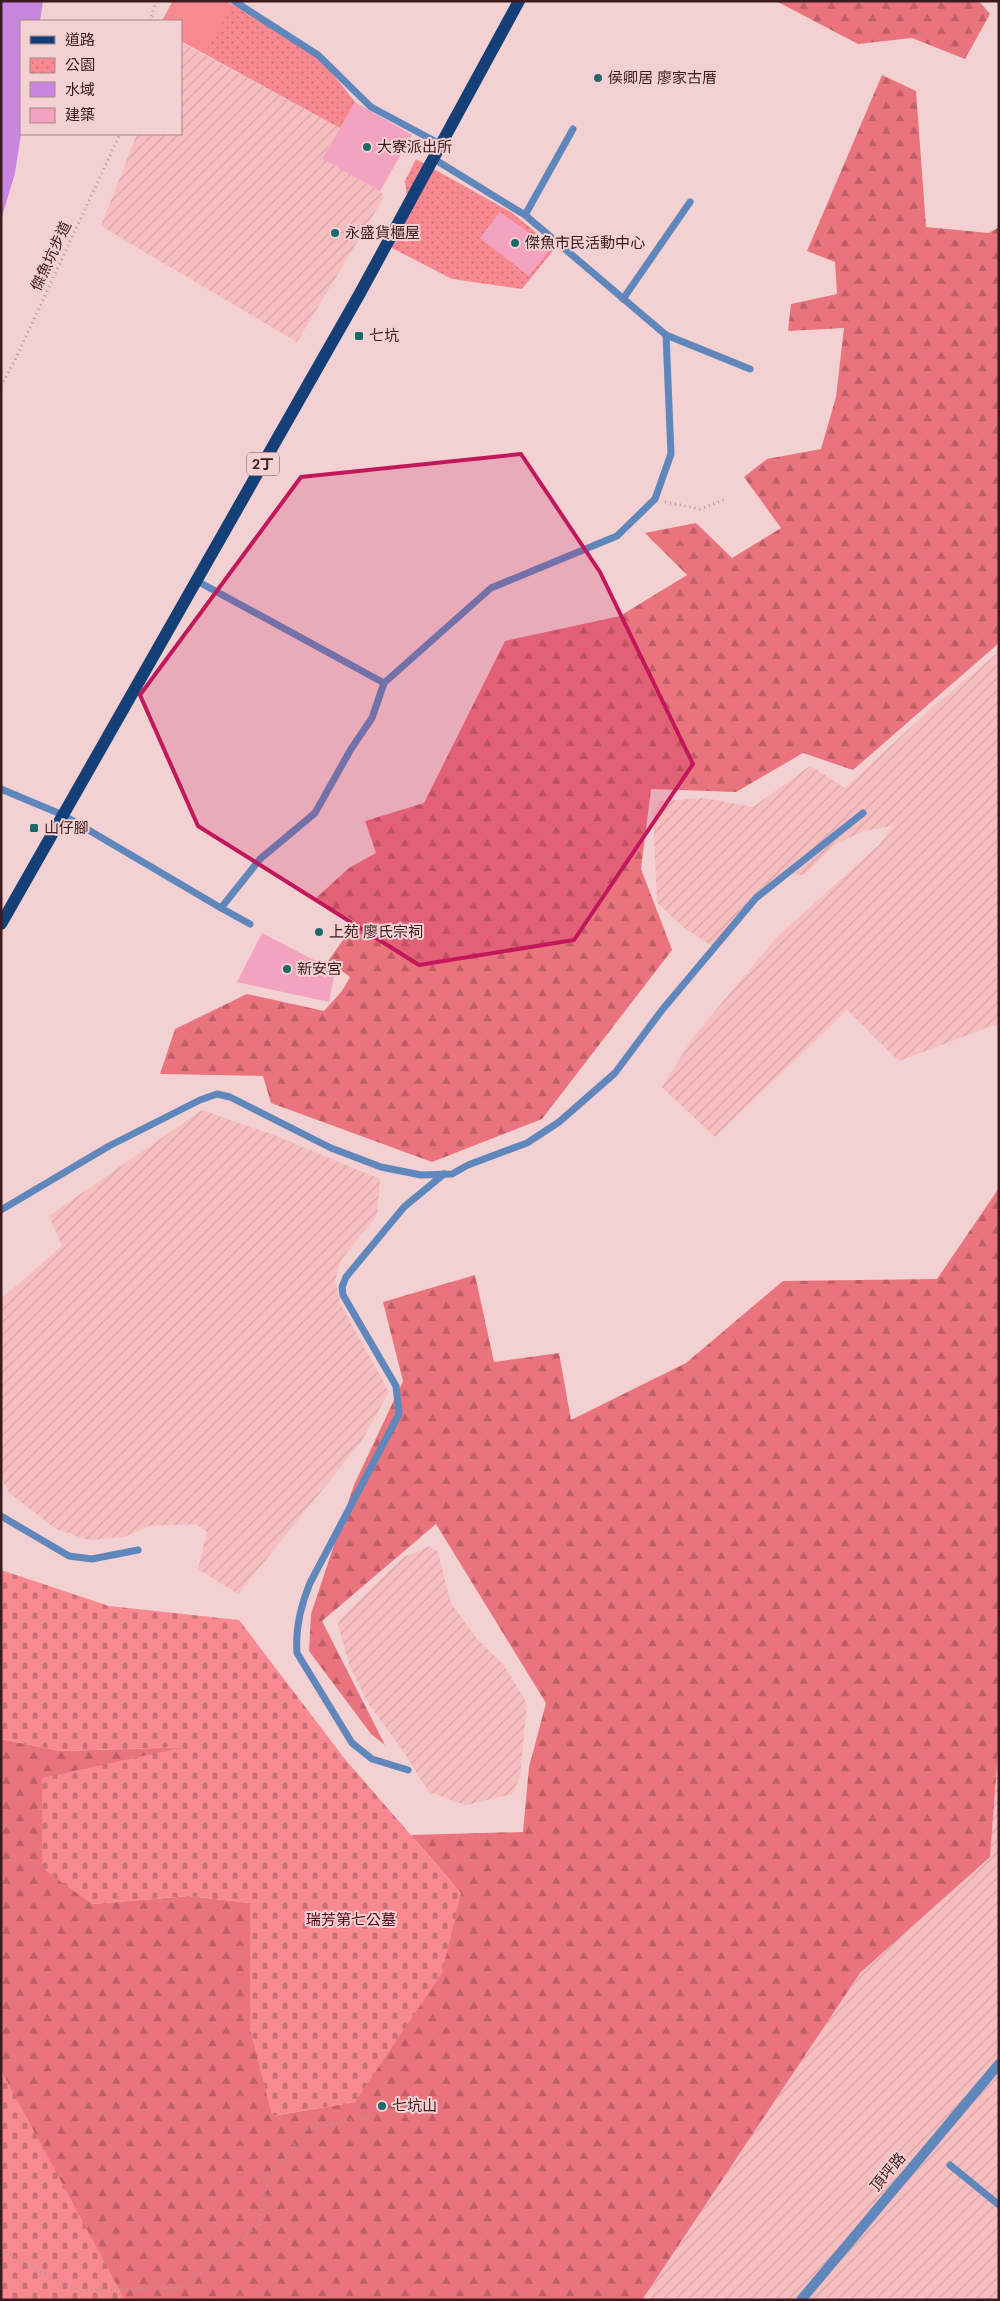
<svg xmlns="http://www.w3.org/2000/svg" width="1000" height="2301" viewBox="0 0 1000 2301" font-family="'DM Sans','Noto Sans TC',sans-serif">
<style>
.industrial{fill:url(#industrial-furrows)}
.forest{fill:url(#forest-firs)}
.cemetery{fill:url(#cemetery-stones)}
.park{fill:url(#park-dots)}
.pitch{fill:#f98991}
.water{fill:#c886e1}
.building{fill:#f3a3c0}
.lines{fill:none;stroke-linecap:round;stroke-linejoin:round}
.path{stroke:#b79596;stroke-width:3;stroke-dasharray:1 4;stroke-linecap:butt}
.lane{stroke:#5f87bc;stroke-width:7}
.street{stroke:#5f87bc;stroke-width:10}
.primary{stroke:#154077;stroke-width:12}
.marked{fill:#c2185b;fill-opacity:0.2;stroke:#c2185b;stroke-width:4;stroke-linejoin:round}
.poi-dot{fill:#1c696b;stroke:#f3d0d1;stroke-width:2}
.labels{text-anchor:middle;stroke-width:4;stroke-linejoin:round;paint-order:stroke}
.shield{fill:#f3d0d1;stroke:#725153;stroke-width:1}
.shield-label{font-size:14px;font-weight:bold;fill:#3b1b1d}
.poi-label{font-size:15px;fill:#3b1b1d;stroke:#f3d0d1;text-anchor:start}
.street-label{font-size:15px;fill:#3b1b1d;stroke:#f3d0d1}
.park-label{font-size:15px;fill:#510516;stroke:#f3d0d1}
</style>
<defs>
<pattern id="industrial-furrows" width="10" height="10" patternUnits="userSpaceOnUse" patternTransform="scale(1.25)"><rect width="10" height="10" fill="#f7bec0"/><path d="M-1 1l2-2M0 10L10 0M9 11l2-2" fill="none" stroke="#d5a3a5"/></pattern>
<pattern id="forest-firs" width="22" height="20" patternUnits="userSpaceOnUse" patternTransform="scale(1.25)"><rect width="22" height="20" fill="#ea747e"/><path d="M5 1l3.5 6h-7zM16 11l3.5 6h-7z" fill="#bf5e67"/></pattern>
<pattern id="cemetery-stones" width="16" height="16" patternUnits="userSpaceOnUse" patternTransform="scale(1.25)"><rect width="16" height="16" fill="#f98991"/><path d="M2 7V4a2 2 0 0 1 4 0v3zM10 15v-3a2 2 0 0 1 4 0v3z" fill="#cb6f76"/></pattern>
<pattern id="park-dots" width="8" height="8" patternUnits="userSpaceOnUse" patternTransform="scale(1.25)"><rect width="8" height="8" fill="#f98991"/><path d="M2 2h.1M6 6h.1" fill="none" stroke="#cb6f76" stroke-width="1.8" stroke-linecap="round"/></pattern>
</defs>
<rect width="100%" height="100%" fill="#f3d0d1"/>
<g class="industrial">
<polygon points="181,42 340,128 322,159 380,191 384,197 297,342 101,226 137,134 181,134"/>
<polygon points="999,652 999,1027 994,1025 899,1061 847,1010 715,1137 662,1087 694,1036 779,935 880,844 893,826 864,831 837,843 804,875 783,873 715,948 687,930 657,903 653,812 661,801 704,798 753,807 810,766 845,788 935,705"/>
<polygon points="202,1110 274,1135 380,1179 377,1215 341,1260 335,1281 341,1305 389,1392 361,1442 238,1594 198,1569 207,1532 196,1524 149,1526 124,1537 88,1540 56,1529 10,1494 1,1477 1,1299 62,1246 49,1216"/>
<polygon points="430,1546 438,1552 451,1603 477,1639 504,1665 527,1704 520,1777 512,1794 466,1805 429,1792 401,1748 368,1703 350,1667 338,1625 340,1619 404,1557"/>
<polygon points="999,1739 999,2300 642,2300 860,1973 990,1857"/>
</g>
<g class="forest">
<polygon points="776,1 979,1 990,14 965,59 912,38 858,44"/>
<polygon points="882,75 916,91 926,227 989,233 999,227 999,643 853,770 803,753 736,792 651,789 641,869 672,950 542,1119 432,1162 271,1103 263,1076 160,1074 175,1029 247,994 324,1011 342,991 350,977 328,961 356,922 315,899 349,868 376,853 365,821 424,803 505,641 620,616 687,575 645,533 696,523 732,558 781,528 744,477 767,459 821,449 836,397 844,328 788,331 791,304 837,294 835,262 807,251"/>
<polygon points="999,1188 999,1739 990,1857 860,1973 642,2300 1,2300 1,1739 60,1751 189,1747 92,1904 189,1896 250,1903 250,2028 273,2116 355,2102 461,1893 411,1835 523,1832 529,1767 546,1703 436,1524 322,1621 385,1745 371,1734 309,1651 311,1614 354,1485 403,1381 383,1302 475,1275 494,1362 559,1353 571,1420 686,1363 783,1281 937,1279"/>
</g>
<g class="cemetery">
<polygon points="1,1570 109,1606 239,1620 344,1758 461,1893 442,1973 355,2102 272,2116 250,2028 250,1903 189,1896 92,1904 42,1868 42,1778 185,1747 60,1751 1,1739"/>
<polygon points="1,2070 125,2300 1,2300"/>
</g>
<g class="park">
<polygon points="173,1 226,1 318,55 355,102 340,128 181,41 181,21 162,21"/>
<polygon points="416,159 511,212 555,248 522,289 452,279 386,245 408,206 405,181"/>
</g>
<polygon class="pitch" points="173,1 226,1 232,5 205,53 181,41 181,21 162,21"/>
<polygon class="water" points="1,1 43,1 40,21 21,21 21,134 15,173 1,220"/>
<g class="building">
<polygon points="355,102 412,135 380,191 322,159"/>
<polygon points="500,212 551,248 529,276 480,238"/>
<polygon points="262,933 335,971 329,1002 237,982"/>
</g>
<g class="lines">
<g class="path">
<polyline points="150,21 156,1"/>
<polyline points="1,386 15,360 120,134"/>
<polyline points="665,502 700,509 726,499"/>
<polyline points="1,2250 68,2287 82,2290 180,2288 259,2225 269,2175 307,2129 373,2116"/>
</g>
<g class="lane">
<polyline points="234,1 318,55 371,107 442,145"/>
<polyline points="434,159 525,215 666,335 750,369"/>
<polyline points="525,215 573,129"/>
<polyline points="623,299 690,202"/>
<polyline points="197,581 384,683 372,718 351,749 315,813 260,859 221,908 250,924"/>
<polyline points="384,683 491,588 617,536 655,499 671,454 666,335"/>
<polyline points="1,789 63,815 221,908"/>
<polyline points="1,1210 109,1146 200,1100 217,1094 230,1097 331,1148 381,1167 421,1175 452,1174 468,1165 527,1143 559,1122 615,1073 662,1010 756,898 863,813"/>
<polyline points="1,1516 69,1556 92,1559 138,1550"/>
<path d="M408,1770l-36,-11 -20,-16 -55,-90c-2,-24 4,-48 13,-70l89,-169 -3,-28 -53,-91 -1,-8 4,-10 58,-70 40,-33"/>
<polyline points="950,2165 999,2205"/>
</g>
<polyline class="street" points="801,2300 999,2064"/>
<polyline class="primary" points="1,924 359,295 519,1"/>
</g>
<path class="marked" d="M521,454l79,118 93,192 -119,176 -155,25 -221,-139 -58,-131 161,-218z"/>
<g class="poi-dot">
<circle cx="598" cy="78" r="5"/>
<circle cx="367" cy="147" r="5"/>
<circle cx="335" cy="233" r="5"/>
<circle cx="515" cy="243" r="5"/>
<rect x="354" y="331" width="10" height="10" rx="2.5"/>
<rect x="29" y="823" width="10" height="10" rx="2.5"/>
<circle cx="319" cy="932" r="5"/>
<circle cx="287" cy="969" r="5"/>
<circle cx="382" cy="2106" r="5"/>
</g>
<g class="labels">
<rect class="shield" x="247" y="452.5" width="32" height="23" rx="4"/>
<g class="shield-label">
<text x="263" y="469">2丁</text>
</g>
<g class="poi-label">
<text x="608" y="83">侯卿居 廖家古厝</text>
<text x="377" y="152">大寮派出所</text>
<text x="345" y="238">永盛貨櫃屋</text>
<text x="525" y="248">傑魚市民活動中心</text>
<text x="369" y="341">七坑</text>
<text x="44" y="833">山仔腳</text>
<text x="329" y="937">上苑 廖氏宗祠</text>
<text x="297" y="974">新安宮</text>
<text x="392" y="2111">七坑山</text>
</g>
<g class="street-label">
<text transform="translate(51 256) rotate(-65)" y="5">傑魚坑步道</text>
<text transform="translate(888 2172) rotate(-50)" y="5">頂坪路</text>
</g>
<g class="park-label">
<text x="351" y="1925">瑞芳第七公墓</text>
</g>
</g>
<rect width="1000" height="2301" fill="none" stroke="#3b1b1d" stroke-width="5"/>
<rect x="20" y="20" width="162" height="115" fill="#f3d0d1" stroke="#a98889"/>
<rect x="30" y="36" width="25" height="8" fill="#154077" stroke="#a98889"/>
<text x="65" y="45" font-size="15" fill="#3b1b1d">道路</text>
<rect x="30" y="58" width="25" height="15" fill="url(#park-dots)" stroke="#a98889"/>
<text x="65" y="70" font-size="15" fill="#3b1b1d">公園</text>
<rect x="30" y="82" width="25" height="15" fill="#c886e1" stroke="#a98889"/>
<text x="65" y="95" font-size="15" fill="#3b1b1d">水域</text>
<rect x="30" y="108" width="25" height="15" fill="#f3a3c0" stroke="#a98889"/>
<text x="65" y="120" font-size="15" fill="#3b1b1d">建築</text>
</svg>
